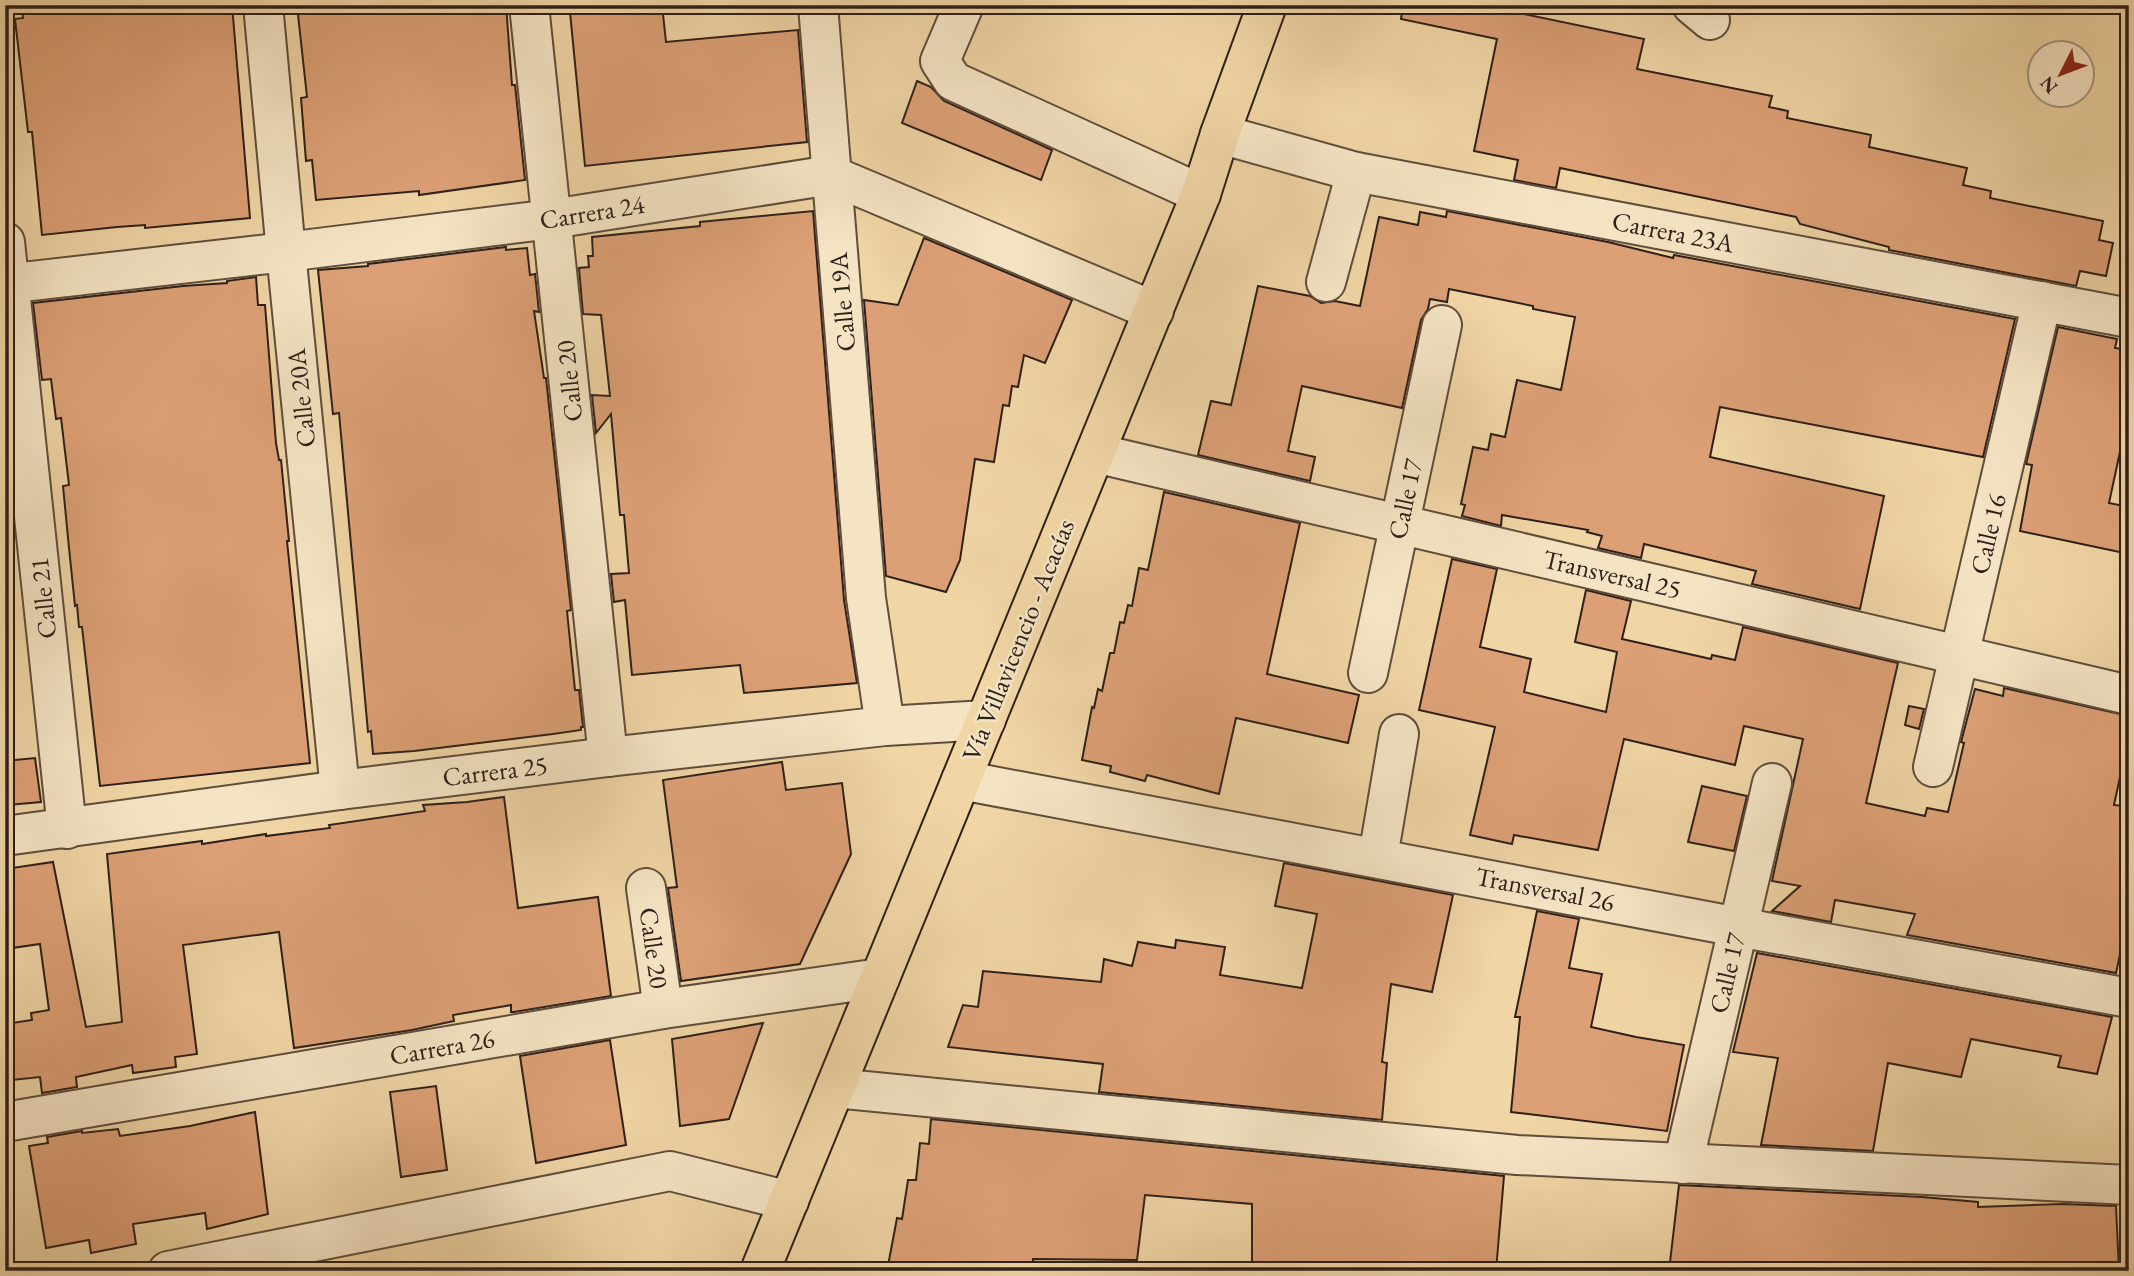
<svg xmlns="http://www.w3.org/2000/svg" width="2134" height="1276" viewBox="0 0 2134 1276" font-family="'EB Garamond',serif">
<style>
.building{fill:#dda076;stroke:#2e201a;stroke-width:2}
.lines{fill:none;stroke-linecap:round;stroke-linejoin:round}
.minor-casing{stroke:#5e4d3d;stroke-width:42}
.major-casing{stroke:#2e201a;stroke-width:42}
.minor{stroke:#f5e4c4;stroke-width:38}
.major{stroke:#f0d5a5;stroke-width:38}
.labels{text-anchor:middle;stroke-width:5;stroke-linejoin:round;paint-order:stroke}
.street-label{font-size:26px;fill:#2e201a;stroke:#f5e4c4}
</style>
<rect width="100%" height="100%" fill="#f0d5a5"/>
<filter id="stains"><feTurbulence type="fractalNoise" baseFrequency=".00286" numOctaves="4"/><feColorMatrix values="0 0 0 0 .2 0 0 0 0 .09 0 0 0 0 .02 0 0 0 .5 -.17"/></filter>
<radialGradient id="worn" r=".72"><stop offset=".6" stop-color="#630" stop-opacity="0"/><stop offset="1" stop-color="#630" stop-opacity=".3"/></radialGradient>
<g class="building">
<polygon points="22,5 232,5 250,218 145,228 145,225 117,227 42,235 32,132 28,132 15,19 23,18"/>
<polygon points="297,5 506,5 512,85 515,85 525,180 419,195 419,191 316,200 312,160 306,161 301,98 307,97"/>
<polygon points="576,5 662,5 666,42 798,30 807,142 585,166 570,12 576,11"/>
<polygon points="1403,5 1481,5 1644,39 1637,69 1772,96 1769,107 1788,111 1787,118 1871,135 1869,147 1967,168 1963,185 1991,191 1990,198 2103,221 2099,240 2113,243 2106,276 2080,271 2076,286 1889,250 1889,247 1800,224 1796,217 1560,168 1556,188 1514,180 1518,160 1474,151 1497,39 1401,19"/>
<polygon points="917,81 931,87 944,101 1052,150 1041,180 902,123"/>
<polygon points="813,211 844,600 857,683 744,693 740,665 632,675 625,600 614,602 611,574 629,573 624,515 620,515 611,414 596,433 592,395 610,396 601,315 583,314 579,268 589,267 588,256 593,256 592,237 700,226 700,222"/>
<polygon points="1447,211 1608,242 1673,258 1674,255 2015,319 1983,457 1720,407 1710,457 1884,496 1860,609 1752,584 1756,571 1644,544 1641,558 1598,548 1602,536 1587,532 1588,530 1502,515 1501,526 1462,516 1465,505 1461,504 1473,447 1488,450 1491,434 1505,437 1517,380 1561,390 1575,317 1533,309 1533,306 1449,289 1447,302 1430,299 1428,309 1421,320 1402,408 1302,386 1288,451 1315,457 1310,481 1198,455 1211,401 1231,405 1258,286 1310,296 1321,303 1335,301 1360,306 1379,217 1418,225 1420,212 1446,217"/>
<polygon points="924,238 1072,300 1045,363 1024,355 1018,387 1012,386 1009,406 1003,405 994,462 975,459 960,560 946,592 886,576 864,300 898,305"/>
<polygon points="506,247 506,250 527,248 530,275 535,274 539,312 534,311 544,378 546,378 571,610 567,611 575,690 579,690 583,727 581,727 581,730 553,734 414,751 373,754 371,731 368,732 339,413 333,414 318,270 368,266 368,264"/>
<polygon points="256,277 258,305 265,305 276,443 279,460 281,460 289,541 287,541 310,763 100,786 82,627 79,627 77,605 75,606 69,548 63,486 69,485 61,418 56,419 51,379 42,380 33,303 183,286 227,283 227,281"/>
<polygon points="2058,327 2117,339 2115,348 2129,350 2129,410 2109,503 2129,507 2129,554 2020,531 2032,465 2026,464"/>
<polygon points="1164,492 1300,523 1267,674 1359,695 1348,743 1236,718 1219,794 1147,775 1145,781 1110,772 1111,766 1082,760 1092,707 1094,708 1098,689 1102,691 1110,653 1114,653 1120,622 1124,623 1128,605 1132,606 1139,568 1148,570"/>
<polygon points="1452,559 1497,569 1480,647 1531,659 1524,692 1606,712 1617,652 1575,642 1586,590 1631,601 1622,639 1711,659 1712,655 1735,660 1743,627 1898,663 1866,803 1925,816 1927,808 1948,812 1964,743 1961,742 1975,689 2003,696 2004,688 2129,716 2129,735 2114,805 2129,807 2129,946 2122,945 2116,973 1907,935 1915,914 1835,900 1831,922 1772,911 1800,886 1772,881 1803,739 1744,726 1735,765 1624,739 1598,850 1514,835 1512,844 1470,835 1495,727 1419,710"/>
<polygon points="1909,706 1924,709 1919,729 1905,725"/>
<polygon points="35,758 41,802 8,805 8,802 5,802 5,761"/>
<polygon points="782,762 786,790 842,783 851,854 800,964 681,981 668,888 677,887 663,780"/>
<polygon points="1702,786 1747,796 1734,851 1688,842"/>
<polygon points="504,797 518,908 598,897 611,996 514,1012 511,1012 511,1005 453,1015 454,1021 412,1030 294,1048 279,932 183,945 197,1054 175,1057 176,1067 133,1073 132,1065 76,1077 77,1087 42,1093 40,1077 12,1080 5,1024 32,1020 31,1013 49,1010 40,944 5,949 5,869 53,862 86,1027 122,1022 107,854 202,841 202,844 266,834 266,836 330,828 329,825 425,811 423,805 467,802"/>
<polygon points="1284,863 1453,895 1432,992 1391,984 1382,1062 1387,1063 1382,1120 1099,1092 1103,1064 948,1047 963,1005 978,1007 983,971 1101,982 1104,959 1132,966 1138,942 1175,948 1176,940 1225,947 1220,975 1302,988 1317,914 1275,906"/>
<polygon points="1537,911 1579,919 1569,968 1602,974 1591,1027 1636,1037 1684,1045 1667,1131 1511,1112 1520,1017 1515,1017"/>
<polygon points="1757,953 2112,1017 2097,1074 2058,1067 2061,1056 1971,1039 1961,1077 1888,1063 1873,1151 1761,1145 1778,1058 1733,1052"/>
<polygon points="763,1023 729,1119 680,1126 672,1039"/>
<polygon points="610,1040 626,1145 536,1163 520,1056"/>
<polygon points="436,1086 447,1170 401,1177 390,1092"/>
<polygon points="255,1112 268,1214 207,1229 205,1213 133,1224 136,1244 91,1253 89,1240 46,1248 29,1146 48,1143 47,1137 82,1131 82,1133 118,1129 120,1136 190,1126"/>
<polygon points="931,1119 1504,1176 1496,1271 1252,1271 1252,1204 1145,1195 1137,1260 1033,1259 1033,1271 887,1271 897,1218 902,1219 908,1180 916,1180 920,1143 929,1144"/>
<polygon points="1679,1185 1922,1197 1978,1202 1978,1207 2063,1204 2116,1206 2119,1271 1821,1271 1768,1266 1768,1271 1669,1271"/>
</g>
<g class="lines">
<defs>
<g id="minor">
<polyline points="263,5 286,252 340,790"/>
<polyline points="529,5 608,757"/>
<polyline points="818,5 866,598 885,726"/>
<polyline points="964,5 940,61 953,81 1201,194"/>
<polyline points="1692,5 1710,20"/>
<polyline points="1220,134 1356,172 2129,318"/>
<polyline points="5,242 67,829"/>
<polyline points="1326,282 1356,172"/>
<polyline points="5,284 286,252 552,219 831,175 1154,311"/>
<polyline points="1095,453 2129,695"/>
<polyline points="1368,673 1442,325"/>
<polyline points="1933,767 2042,301"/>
<polyline points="961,780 1738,927 2129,998"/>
<polyline points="5,836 340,790 608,757 885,726 986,720"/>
<polyline points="1378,857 1399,734"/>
<polyline points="646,888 663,1009"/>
<polyline points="835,1088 1517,1155 2129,1185"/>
<polyline points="5,1122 663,1009 880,978"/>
<polyline points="1683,1164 1772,783"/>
<polyline points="168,1271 670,1171 789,1201"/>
</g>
<polyline id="major" points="760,1271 1201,194 1220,134 1267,5"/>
</defs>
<use href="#minor" class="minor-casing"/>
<use href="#major" class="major-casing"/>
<use href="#minor" class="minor"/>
<use href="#major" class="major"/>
</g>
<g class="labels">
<g class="street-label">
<text transform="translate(592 212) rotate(-9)" y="9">Carrera 24</text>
<text transform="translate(1673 232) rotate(11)" y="9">Carrera 23A</text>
<text transform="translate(842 302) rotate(-95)" y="9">Calle 19A</text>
<text transform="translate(569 381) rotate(-96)" y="9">Calle 20</text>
<text transform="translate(301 398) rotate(-96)" y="9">Calle 20A</text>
<text transform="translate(1405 499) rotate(-78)" y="9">Calle 17</text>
<text transform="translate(1988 534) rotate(-77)" y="9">Calle 16</text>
<text transform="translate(1612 574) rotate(13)" y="9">Transversal 25</text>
<text transform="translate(43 598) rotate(-96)" y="9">Calle 21</text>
<text transform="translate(1018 640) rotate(-68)" y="9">Vía Villavicencio - Acacías</text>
<text transform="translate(495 771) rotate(-7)" y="9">Carrera 25</text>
<text transform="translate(1545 889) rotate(11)" y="9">Transversal 26</text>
<text transform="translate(654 948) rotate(82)" y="9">Calle 20</text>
<text transform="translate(1727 973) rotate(-77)" y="9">Calle 17</text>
<text transform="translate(442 1047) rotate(-10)" y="9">Carrera 26</text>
</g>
</g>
<rect width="2134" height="1276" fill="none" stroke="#f0d5a5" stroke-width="28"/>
<rect x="7" y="7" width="2120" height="1262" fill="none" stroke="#2e201a" stroke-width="3.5"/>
<rect x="14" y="14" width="2106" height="1248" fill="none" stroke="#2e201a" stroke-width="2"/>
<g transform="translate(2061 74) rotate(228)"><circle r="33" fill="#f5e4c4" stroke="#a59680" stroke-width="2"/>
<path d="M0-5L12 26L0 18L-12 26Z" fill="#8f2418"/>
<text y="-10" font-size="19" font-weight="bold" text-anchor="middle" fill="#2e201a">N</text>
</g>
<rect width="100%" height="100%" filter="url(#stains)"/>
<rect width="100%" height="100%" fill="url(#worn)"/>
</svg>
